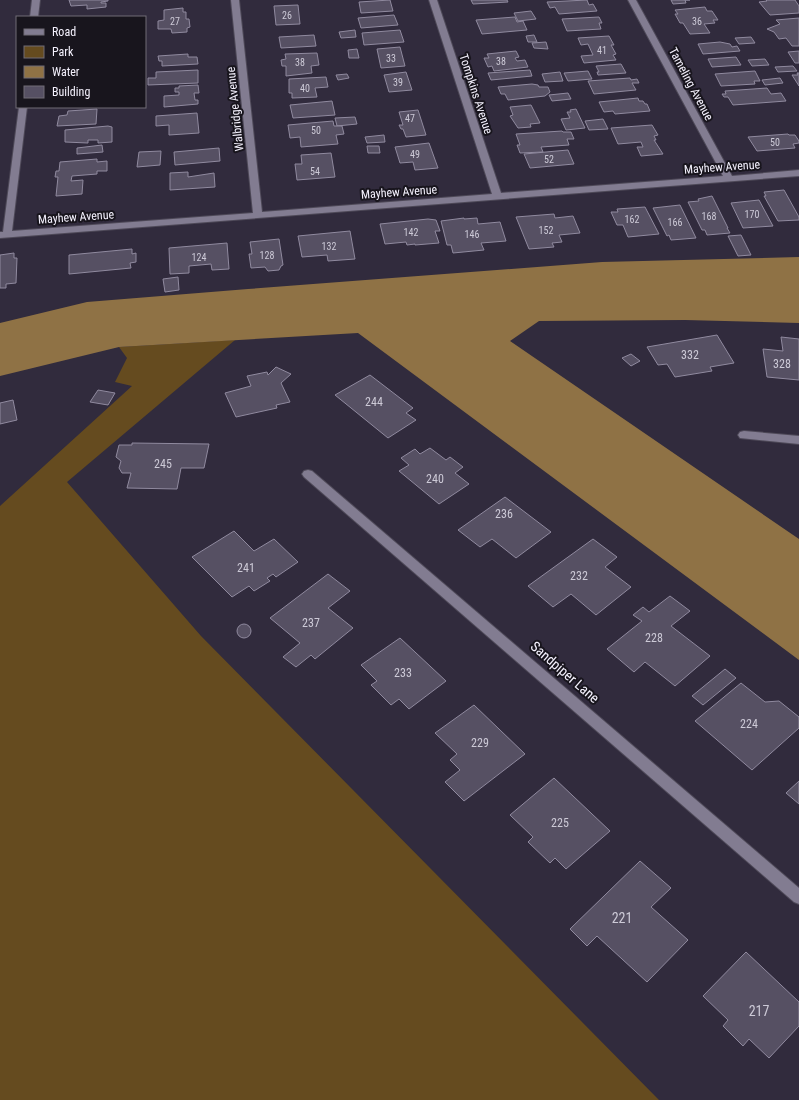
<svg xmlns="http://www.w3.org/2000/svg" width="799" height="1100" viewBox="0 0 799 1100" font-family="'Roboto Condensed',sans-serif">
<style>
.green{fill:#654b1f}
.water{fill:#8f7245}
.building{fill:#565063;stroke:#908a9f}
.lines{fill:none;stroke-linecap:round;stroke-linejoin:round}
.minor-casing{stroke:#4e4958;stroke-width:2}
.minor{fill:#827c91;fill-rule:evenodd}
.labels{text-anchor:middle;stroke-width:4;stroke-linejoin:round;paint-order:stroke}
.far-number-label{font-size:10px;fill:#cdcad7}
.far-street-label{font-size:12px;fill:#f5f2fe;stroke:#18151d}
.number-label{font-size:12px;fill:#cdcad7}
.street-label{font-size:14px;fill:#f5f2fe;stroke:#18151d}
.near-number-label{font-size:14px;fill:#cdcad7}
</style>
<rect width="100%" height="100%" fill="#312b3d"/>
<polygon class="green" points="235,340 67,482 201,636 659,1100 0,1100 0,506 132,386 115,382 127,358 119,347"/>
<polygon class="water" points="799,257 799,323 685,320 539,321 510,341 799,539 799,660 358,333 119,347 0,376 0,323 87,302 248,289 602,262"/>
<g class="building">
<polygon points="69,0 108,0 108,1 101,2 101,3 106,3 106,7 87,9 87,5 71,6"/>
<polygon points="390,0 393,11 361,13 359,2"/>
<polygon points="471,0 507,0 508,2 473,4"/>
<polygon points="587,0 589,5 593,4 597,11 559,14 555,7 550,8 547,2"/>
<polygon points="671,0 690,0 685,0 686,3 673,4"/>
<polygon points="766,0 795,0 799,6 799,13 770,15 759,2 767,1"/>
<polygon points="298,5 300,24 276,25 274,6"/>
<polygon points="705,7 707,11 712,11 718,20 713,20 715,23 704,24 710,33 690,34 683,23 680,23 675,14 678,14 675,10"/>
<polygon points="183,8 183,12 186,12 186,19 189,19 190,27 187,28 187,32 172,33 171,29 158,29 158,21 164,20 164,10"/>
<polygon points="531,11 536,19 518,21 514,13"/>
<polygon points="394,15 398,25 361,28 358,18"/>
<polygon points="515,17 517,22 523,21 527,30 482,34 476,20"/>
<polygon points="599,17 602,23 599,23 601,29 567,31 562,19"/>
<polygon points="799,18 799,46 792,46 786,38 779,39 774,32 767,29 780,24 776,20"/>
<polygon points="355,30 356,37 341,38 339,32"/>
<polygon points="400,30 404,42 364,45 362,33"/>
<polygon points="314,35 316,46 281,48 279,37"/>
<polygon points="534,35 537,42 528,42 526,36"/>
<polygon points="609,36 614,45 611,45 616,54 613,55 616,60 584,63 581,56 593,55 588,44 581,45 578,38"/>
<polygon points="751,37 755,43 739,44 735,38"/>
<polygon points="546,42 548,49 534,48 532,43"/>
<polygon points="720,42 730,44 732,47 737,46 740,51 703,54 698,44"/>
<polygon points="400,47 405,66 381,68 377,49"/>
<polygon points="357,49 359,58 349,58 348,50"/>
<polygon points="516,51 519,57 515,58 517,61 525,60 528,67 494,71 492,66 488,67 484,58 489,58 487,54"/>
<polygon points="799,51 799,63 795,63 788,52"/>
<polygon points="317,53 319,65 311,66 312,73 286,76 286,66 282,66 281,60 286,59 285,54"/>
<polygon points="188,54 188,57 197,57 198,64 162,66 162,61 159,61 158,56"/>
<polygon points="736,57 741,65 712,67 708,59"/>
<polygon points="765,59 769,65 752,66 748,60"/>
<polygon points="621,64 626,73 598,75 597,72 599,72 596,66"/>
<polygon points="793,66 797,71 778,72 775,67"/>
<polygon points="198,70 198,83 148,85 148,78 156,78 156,72"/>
<polygon points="530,70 532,76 491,80 488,73"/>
<polygon points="588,71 592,79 568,81 564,73"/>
<polygon points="755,71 760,81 754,81 755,84 721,86 715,74"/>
<polygon points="406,72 412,90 389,92 384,75"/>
<polygon points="560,72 563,81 545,82 542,74"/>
<polygon points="797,73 799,73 799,86 792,75 798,75"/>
<polygon points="347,74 349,78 338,80 336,75"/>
<polygon points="326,77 328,87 315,88 317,97 292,98 292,93 289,93 289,79"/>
<polygon points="630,78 631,80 637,79 639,83 632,83 636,90 594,94 588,81"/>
<polygon points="780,78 783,83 765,85 762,80"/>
<polygon points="532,84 538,85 539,87 548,87 550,92 545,96 508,100 505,94 501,94 498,87"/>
<polygon points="198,85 199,93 194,93 195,100 198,100 198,104 164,107 164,96 179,95 179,92 175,92 175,88 179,88 179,86"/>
<polygon points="767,88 771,94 781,93 786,101 733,105 728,97 724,97 722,94 726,94 725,91"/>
<polygon points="568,93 571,99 552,101 549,95"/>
<polygon points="638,98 639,101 643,101 645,104 647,104 650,111 615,114 613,111 604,112 599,102"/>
<polygon points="332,101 335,115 293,118 290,105"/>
<polygon points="531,105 540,123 530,124 531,127 518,128 510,116 513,115 510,107"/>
<polygon points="97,109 96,124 57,126 59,116 67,115 68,111"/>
<polygon points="576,109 585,128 566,130 561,119 570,118 567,112 571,112 570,110"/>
<polygon points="418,110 426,135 406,137 403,129 401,129 399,125 403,125 399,112"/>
<polygon points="197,113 199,133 169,135 169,125 156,126 156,116"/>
<polygon points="355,117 357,124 337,126 335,118"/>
<polygon points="603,119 608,129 589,130 585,121"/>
<polygon points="333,121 334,126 342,126 344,134 336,135 338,144 301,147 300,137 290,138 288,125"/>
<polygon points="652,125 658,135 654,136 656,140 654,140 663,154 641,156 637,147 643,147 641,142 618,144 611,128"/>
<polygon points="108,126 112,127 112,142 98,143 98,140 88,140 88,143 65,142 65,130"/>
<polygon points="562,131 563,132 571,132 574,139 567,139 569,145 541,147 543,152 520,153 517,145 520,145 516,134"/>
<polygon points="788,134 789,135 795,135 799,141 799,143 793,144 795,148 757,151 748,137"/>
<polygon points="384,135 385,142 367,143 365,137"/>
<polygon points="429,143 438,168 415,170 413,162 400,163 395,147"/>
<polygon points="102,145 103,152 77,154 77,148"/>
<polygon points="367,146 379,146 380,153 368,153"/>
<polygon points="219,148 220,161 175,165 174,152"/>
<polygon points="568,150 574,164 530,168 524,154"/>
<polygon points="161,151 160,165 137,167 139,152"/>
<polygon points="331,153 335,177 297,180 295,164 302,164 301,155"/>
<polygon points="97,159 97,162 107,161 107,171 97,171 97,174 72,176 71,181 83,180 82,194 56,196 58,177 55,177 56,171 59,171 60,162"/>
<polygon points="188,172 188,177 214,173 215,187 170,190 170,173"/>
<polygon points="784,190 799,217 799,220 778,221 764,196 766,196 764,192"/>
<polygon points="712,196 728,228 727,228 730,233 707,235 705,230 702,230 688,202 699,201 698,199"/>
<polygon points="759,200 773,226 743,228 731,203"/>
<polygon points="680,205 696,238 671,240 669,235 667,236 653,208"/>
<polygon points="645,207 659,234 628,237 623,225 617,225 611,212 618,212 617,209"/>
<polygon points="554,214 555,218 573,216 580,233 559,235 562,242 552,243 554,247 529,249 516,217"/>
<polygon points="464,218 464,219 477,218 478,224 500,222 506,241 481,243 484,250 453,253 451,245 447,245 441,221"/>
<polygon points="428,219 436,220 440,231 435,231 439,243 415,245 415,244 407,245 406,242 385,244 380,224"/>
<polygon points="350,231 355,259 328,261 327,255 302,257 298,236"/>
<polygon points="741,235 751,255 738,256 728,236"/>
<polygon points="279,239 283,265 281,266 279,270 268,271 265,267 251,268 249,254 252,254 250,242"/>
<polygon points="227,243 229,269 212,270 211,264 189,266 189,273 170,274 169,248"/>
<polygon points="132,249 132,254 136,253 136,262 130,263 131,268 69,274 69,255"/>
<polygon points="14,253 14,258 17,258 16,283 6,284 6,288 0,288 0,255"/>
<polygon points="178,277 179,290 165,292 163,279"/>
<polygon points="717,335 734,363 710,367 712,371 675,377 667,364 658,365 647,347"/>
<polygon points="781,337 799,339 799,380 767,377 763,349 783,351"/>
<polygon points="631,354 640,361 631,366 622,358"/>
<polygon points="276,367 291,374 281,383 290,402 276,405 277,408 236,417 225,393 251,386 247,376 267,372 268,375"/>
<polygon points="370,375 413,408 406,413 416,420 388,438 335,395"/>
<polygon points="98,390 115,393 108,405 90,402"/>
<polygon points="13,400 17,420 0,424 0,403"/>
<polygon points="132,443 209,444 204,468 181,468 177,489 127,488 131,473 122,473 119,468 121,461 116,457 119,445 132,445"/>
<polygon points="430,448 446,460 450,457 463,467 455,473 469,484 439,504 399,471 409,465 401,458 415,449 420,454"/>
<polygon points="505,497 551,532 516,558 492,539 480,547 458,530"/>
<polygon points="234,531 254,551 274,539 298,562 276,577 273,574 267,578 270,581 254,591 249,586 232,597 192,557"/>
<polygon points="593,539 617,557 605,567 631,587 596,615 571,594 553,607 528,586"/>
<polygon points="328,574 350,591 328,608 353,628 315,659 311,655 296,667 283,657 300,643 270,618"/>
<polygon points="670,596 690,611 671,626 710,656 675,686 645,662 634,672 607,649 642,621 633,615 643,607 649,612"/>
<circle cx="244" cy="631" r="7"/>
<polygon points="400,638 446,681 409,709 399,699 391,705 371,685 377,681 361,665"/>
<polygon points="725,669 736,678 703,705 692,696"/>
<polygon points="741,683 765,702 779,701 799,717 799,728 752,770 695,721"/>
<polygon points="474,705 525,754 464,801 445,782 460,770 450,760 457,754 435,733"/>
<polygon points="554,778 610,831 566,869 555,858 550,863 528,842 533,837 510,815"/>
<polygon points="799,781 799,804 786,793"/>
<polygon points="640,861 671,888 651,907 688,940 647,982 597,936 587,946 570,929"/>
<polygon points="746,952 799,1002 799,1026 769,1058 749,1039 743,1046 723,1026 728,1020 703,996"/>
</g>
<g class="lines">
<defs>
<g id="minor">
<polygon points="32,0 40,0 38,17 30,17"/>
<polygon points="231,0 239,0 262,212 492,194 429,0 437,0 501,193 723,176 628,0 636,0 732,176 799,170 799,176 0,238 0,232 3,232 19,107 27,107 12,231 253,213"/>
<polygon points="744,431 799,436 799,444 740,438 738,435 740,432"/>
<polygon points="308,470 312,471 799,888 799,904 794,902 304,477 302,474 304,471"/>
</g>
</defs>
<use href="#minor" class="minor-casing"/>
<use href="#minor" class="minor"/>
</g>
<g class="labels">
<g class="far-number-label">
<text x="287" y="19">26</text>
<text x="175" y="25">27</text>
<text x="697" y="25">36</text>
<text x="602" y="54">41</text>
<text x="391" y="62">33</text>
<text x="501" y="65">38</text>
<text x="300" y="66">38</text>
<text x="398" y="86">39</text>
<text x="305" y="92">40</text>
<text x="410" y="122">47</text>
<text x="316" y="134">50</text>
<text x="775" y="146">50</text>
<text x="415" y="158">49</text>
<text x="549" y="163">52</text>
<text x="315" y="175">54</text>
<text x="752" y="218">170</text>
<text x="709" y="220">168</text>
<text x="632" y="223">162</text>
<text x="675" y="226">166</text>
<text x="546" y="234">152</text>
<text x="411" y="236">142</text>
<text x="472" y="238">146</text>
<text x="329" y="250">132</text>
<text x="267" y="259">128</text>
<text x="199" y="261">124</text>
</g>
<g class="far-street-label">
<text transform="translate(691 84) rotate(62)" y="4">Tameling Avenue</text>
<text transform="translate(476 94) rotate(72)" y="4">Tompkins Avenue</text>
<text transform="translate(235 109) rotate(-96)" y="4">Walbridge Avenue</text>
<text transform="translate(722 167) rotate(-4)" y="4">Mayhew Avenue</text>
<text transform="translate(399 192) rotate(-4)" y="4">Mayhew Avenue</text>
<text transform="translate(76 217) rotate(-4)" y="4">Mayhew Avenue</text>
</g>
<g class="number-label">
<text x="690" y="359">332</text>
<text x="782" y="368">328</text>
<text x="374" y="406">244</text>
<text x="163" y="468">245</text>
<text x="435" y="483">240</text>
<text x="504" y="518">236</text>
<text x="246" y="572">241</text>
<text x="579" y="580">232</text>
<text x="311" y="627">237</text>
<text x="654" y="642">228</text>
<text x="403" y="677">233</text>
<text x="749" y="728">224</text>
<text x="480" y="747">229</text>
<text x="560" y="827">225</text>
</g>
<g class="street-label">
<text transform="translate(565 672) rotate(41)" y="5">Sandpiper Lane</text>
</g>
<g class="near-number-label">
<text x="622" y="923">221</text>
<text x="759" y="1016">217</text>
</g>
</g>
<rect x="16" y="16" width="130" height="92" fill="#18151d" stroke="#706d77"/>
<rect x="24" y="29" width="20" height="6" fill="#827c91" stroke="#706d77"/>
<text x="52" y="36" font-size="12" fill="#f5f2fe">Road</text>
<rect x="24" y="46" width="20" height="12" fill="#654b1f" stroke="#706d77"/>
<text x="52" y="56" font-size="12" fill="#f5f2fe">Park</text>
<rect x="24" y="66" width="20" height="12" fill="#8f7245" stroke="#706d77"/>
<text x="52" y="76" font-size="12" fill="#f5f2fe">Water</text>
<rect x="24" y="86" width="20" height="12" fill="#565063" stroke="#706d77"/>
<text x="52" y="96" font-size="12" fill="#f5f2fe">Building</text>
</svg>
